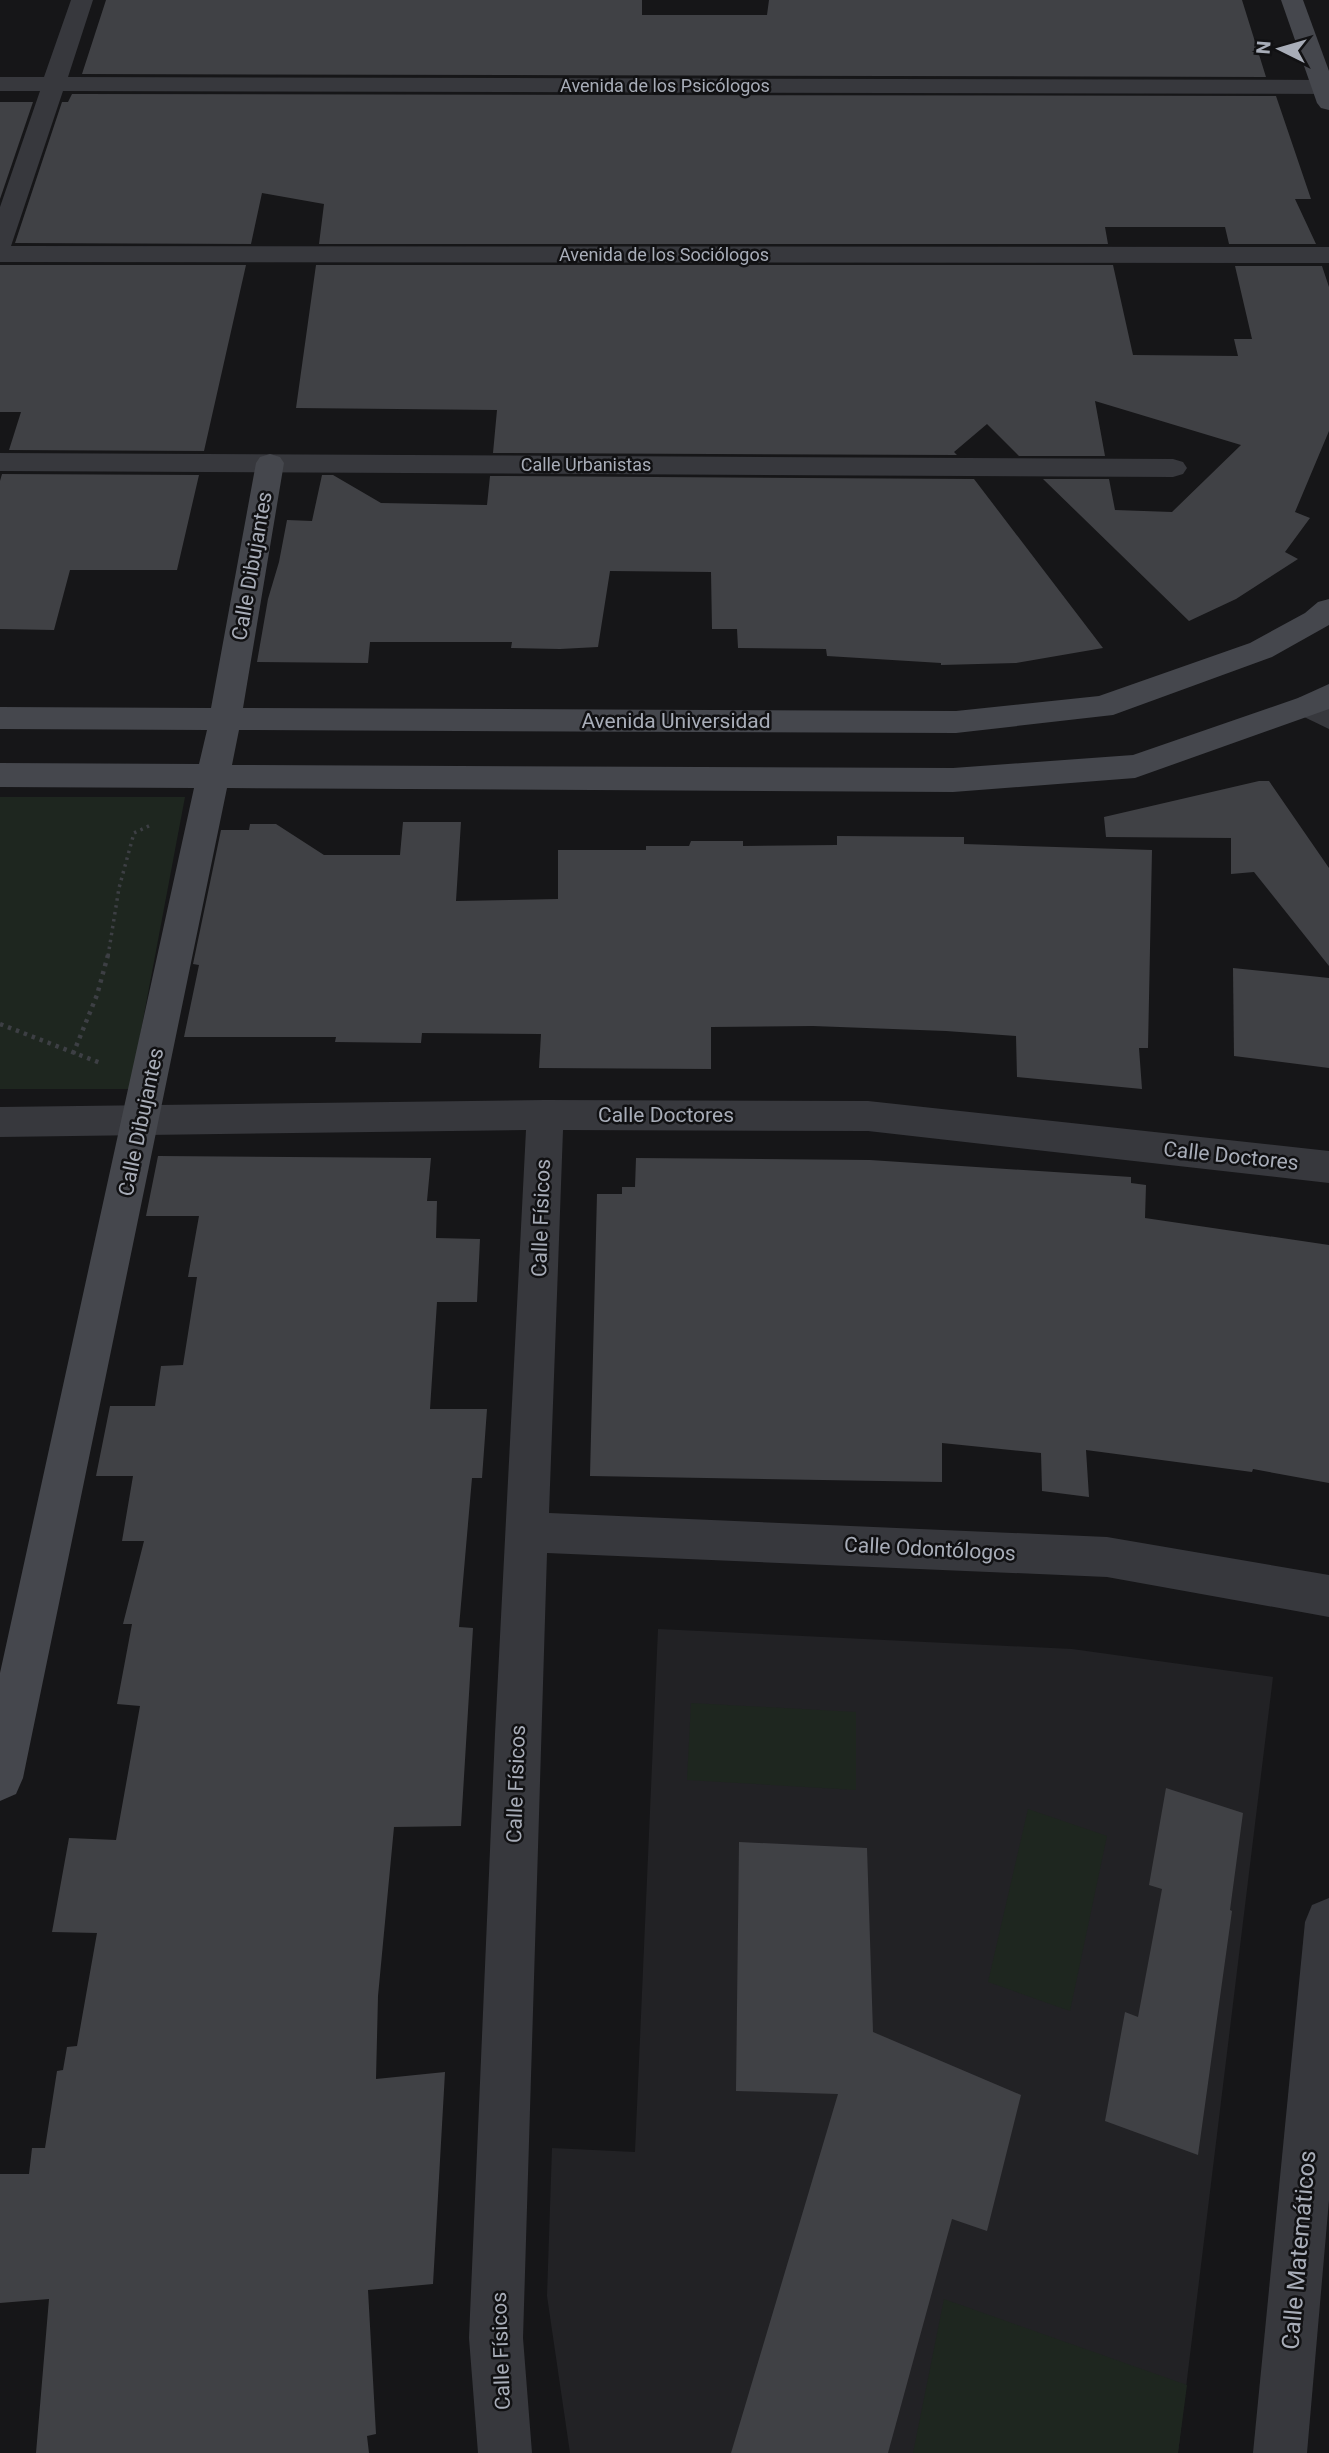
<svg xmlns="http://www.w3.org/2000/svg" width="1329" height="2453" viewBox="0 0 1329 2453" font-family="Roboto,sans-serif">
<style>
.built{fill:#222225}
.green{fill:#1e261f}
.building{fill:#404145}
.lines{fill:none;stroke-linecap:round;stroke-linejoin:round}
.path-far1{stroke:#3d3f44;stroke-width:3.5;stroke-dasharray:2.5 4.5;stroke-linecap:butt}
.path{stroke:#3d3f44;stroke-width:4.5;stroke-dasharray:3.5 5;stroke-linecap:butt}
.street{fill:#37383d;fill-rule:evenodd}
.secondary{fill:#45474d;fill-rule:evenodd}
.labels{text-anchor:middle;stroke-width:5;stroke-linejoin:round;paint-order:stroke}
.far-street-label{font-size:18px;fill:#a8adb8;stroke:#111113}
.street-label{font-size:21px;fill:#a8adb8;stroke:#111113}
.near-street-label{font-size:24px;fill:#a8adb8;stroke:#111113}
</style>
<rect width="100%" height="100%" fill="#161618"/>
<polygon class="built" points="658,1629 1072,1649 1273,1677 1178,2453 570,2453 547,2296 552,2148 635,2152"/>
<g class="green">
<polygon points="0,797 185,797 130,1089 0,1089"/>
<polygon points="691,1703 856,1712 856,1790 687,1780"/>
<polygon points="1028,1809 1107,1836 1070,2011 988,1982"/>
<polygon points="944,2299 1187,2385 1178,2453 913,2453"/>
</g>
<g class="building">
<polygon points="106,0 642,0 642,15 767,15 769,0 1242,0 1266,77 82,74"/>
<polygon points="72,94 1276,96 1311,199 1295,199 1316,244 1229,244 1225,227 1105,227 1108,244 319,244 324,204 262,193 251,244 15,243 62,102 68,102"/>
<polygon points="0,102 33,102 0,199"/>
<polygon points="0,265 246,265 204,451 9,450 21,412 0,412"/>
<polygon points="316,265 1113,265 1133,355 1238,356 1234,339 1252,339 1235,266 1322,266 1329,287 1329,431 1295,512 1310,518 1285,552 1298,559 1236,599 1189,621 1043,479 1109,479 1115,510 1172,512 1241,445 1095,401 1105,456 1019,456 987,424 954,452 957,455 493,453 497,410 296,408"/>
<polygon points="2,474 199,475 177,570 70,570 54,630 0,629 0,481"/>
<polygon points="322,475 333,475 381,503 487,505 490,476 974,479 1103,648 1016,663 941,665 941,663 827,656 826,649 738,648 737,629 712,629 711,572 610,571 598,647 560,649 511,648 512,642 370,642 368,663 257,662 268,599 279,562 287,520 312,521"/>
<polygon points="1259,781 1269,781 1329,868 1329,966 1254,872 1231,874 1231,838 1106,837 1104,817"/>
<polygon points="403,822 461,822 456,901 558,899 558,850 646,850 646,846 689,846 691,841 743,841 743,846 837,845 837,836 964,837 964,844 1152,850 1148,1048 1139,1048 1142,1089 1017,1077 1016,1036 946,1031 813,1026 711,1027 711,1069 539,1068 541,1034 422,1033 421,1043 335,1042 336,1037 184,1037 199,965 193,964 221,830 249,830 250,824 276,824 324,855 400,855"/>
<polygon points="1233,968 1329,978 1329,1068 1234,1056"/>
<polygon points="158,1156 431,1158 427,1201 437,1201 436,1238 480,1239 477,1302 437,1302 430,1409 487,1409 482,1478 472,1478 459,1627 473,1628 461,1826 394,1827 378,1996 376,2079 445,2072 433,2284 368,2290 376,2434 367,2436 369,2453 36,2453 49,2299 0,2303 0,2174 29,2174 32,2148 45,2148 57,2071 63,2070 67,2047 77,2046 97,1933 52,1932 69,1838 116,1840 140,1706 117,1704 132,1624 123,1624 144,1541 122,1541 133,1476 96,1476 110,1406 155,1406 161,1366 183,1365 197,1277 188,1277 199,1216 146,1216"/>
<polygon points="636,1158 870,1160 1131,1177 1131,1183 1146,1185 1145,1218 1329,1245 1329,1483 1253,1469 1252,1472 1086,1450 1089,1497 1042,1491 1041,1453 942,1443 942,1482 590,1476 597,1194 622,1194 622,1187 635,1187"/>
<polygon points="1166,1788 1243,1813 1230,1910 1232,1911 1198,2155 1105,2121 1125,2012 1138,2017 1162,1889 1149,1885"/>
<polygon points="739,1842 867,1848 873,2032 1021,2095 987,2231 952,2219 888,2453 731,2453 838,2094 736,2091"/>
</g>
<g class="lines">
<polyline class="path-far1" points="108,956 119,888 134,833 153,824"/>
<g class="path">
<polyline points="0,1024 103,1064"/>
<polyline points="73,1054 97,995 108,955"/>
</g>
<g class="street">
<polygon points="71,0 93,0 68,77 1329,80 1329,94 63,91 11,246 1329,247 1329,263 0,262 0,207 40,91 0,91 0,77 44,77"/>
<polygon points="0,453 1173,459 1183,462 1187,468 1183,474 1173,477 0,471"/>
<polygon points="1309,695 1329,703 1329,729 1298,714 1293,706 1298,698"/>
<polygon points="545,1100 868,1101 1329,1151 1329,1183 868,1131 563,1130 549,1513 1107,1537 1329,1575 1329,1617 1107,1577 547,1553 523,2338 532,2453 478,2453 469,2338 495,1734 526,1130 0,1137 0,1107"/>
<polygon points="1329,1898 1329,2200 1307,2453 1253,2453 1305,1922 1312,1905"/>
</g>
<g class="secondary">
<polygon points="1281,0 1303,0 1329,71 1329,110 1321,108 1317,103"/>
<polygon points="270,454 280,457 284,463 243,708 956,711 1099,696 1250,643 1305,613 1318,602 1329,599 1329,625 1272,657 1113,715 956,733 239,730 232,765 953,768 1133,755 1298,698 1329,684 1329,709 1135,778 953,792 227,788 23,1778 16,1794 0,1801 0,1673 194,788 0,787 0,763 199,764 207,730 0,729 0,707 211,708 256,463 260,457"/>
</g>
</g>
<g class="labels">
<g class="far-street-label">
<text x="665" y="92">Avenida de los Psicólogos</text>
<text x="664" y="261">Avenida de los Sociólogos</text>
<text x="586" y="471">Calle Urbanistas</text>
</g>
<g class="street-label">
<text transform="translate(252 566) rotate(-80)" y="7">Calle Dibujantes</text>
<text x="676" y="728">Avenida Universidad</text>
<text x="666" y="1122">Calle Doctores</text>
<text transform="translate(141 1122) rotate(-78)" y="7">Calle Dibujantes</text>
<text transform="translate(1231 1156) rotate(6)" y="7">Calle Doctores</text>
<text transform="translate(541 1218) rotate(-88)" y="7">Calle Físicos</text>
<text transform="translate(930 1549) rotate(3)" y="7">Calle Odontólogos</text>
<text transform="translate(516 1784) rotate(-88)" y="7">Calle Físicos</text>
<text transform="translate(501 2351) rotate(-92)" y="7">Calle Físicos</text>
</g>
<g class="near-street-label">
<text transform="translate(1299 2250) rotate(-85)" y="8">Calle Matemáticos</text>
</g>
</g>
<g transform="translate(1280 49) rotate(275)" stroke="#111113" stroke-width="5" paint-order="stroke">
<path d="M0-5L12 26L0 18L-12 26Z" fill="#a8adb8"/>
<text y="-10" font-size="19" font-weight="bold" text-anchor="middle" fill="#a8adb8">N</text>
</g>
</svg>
